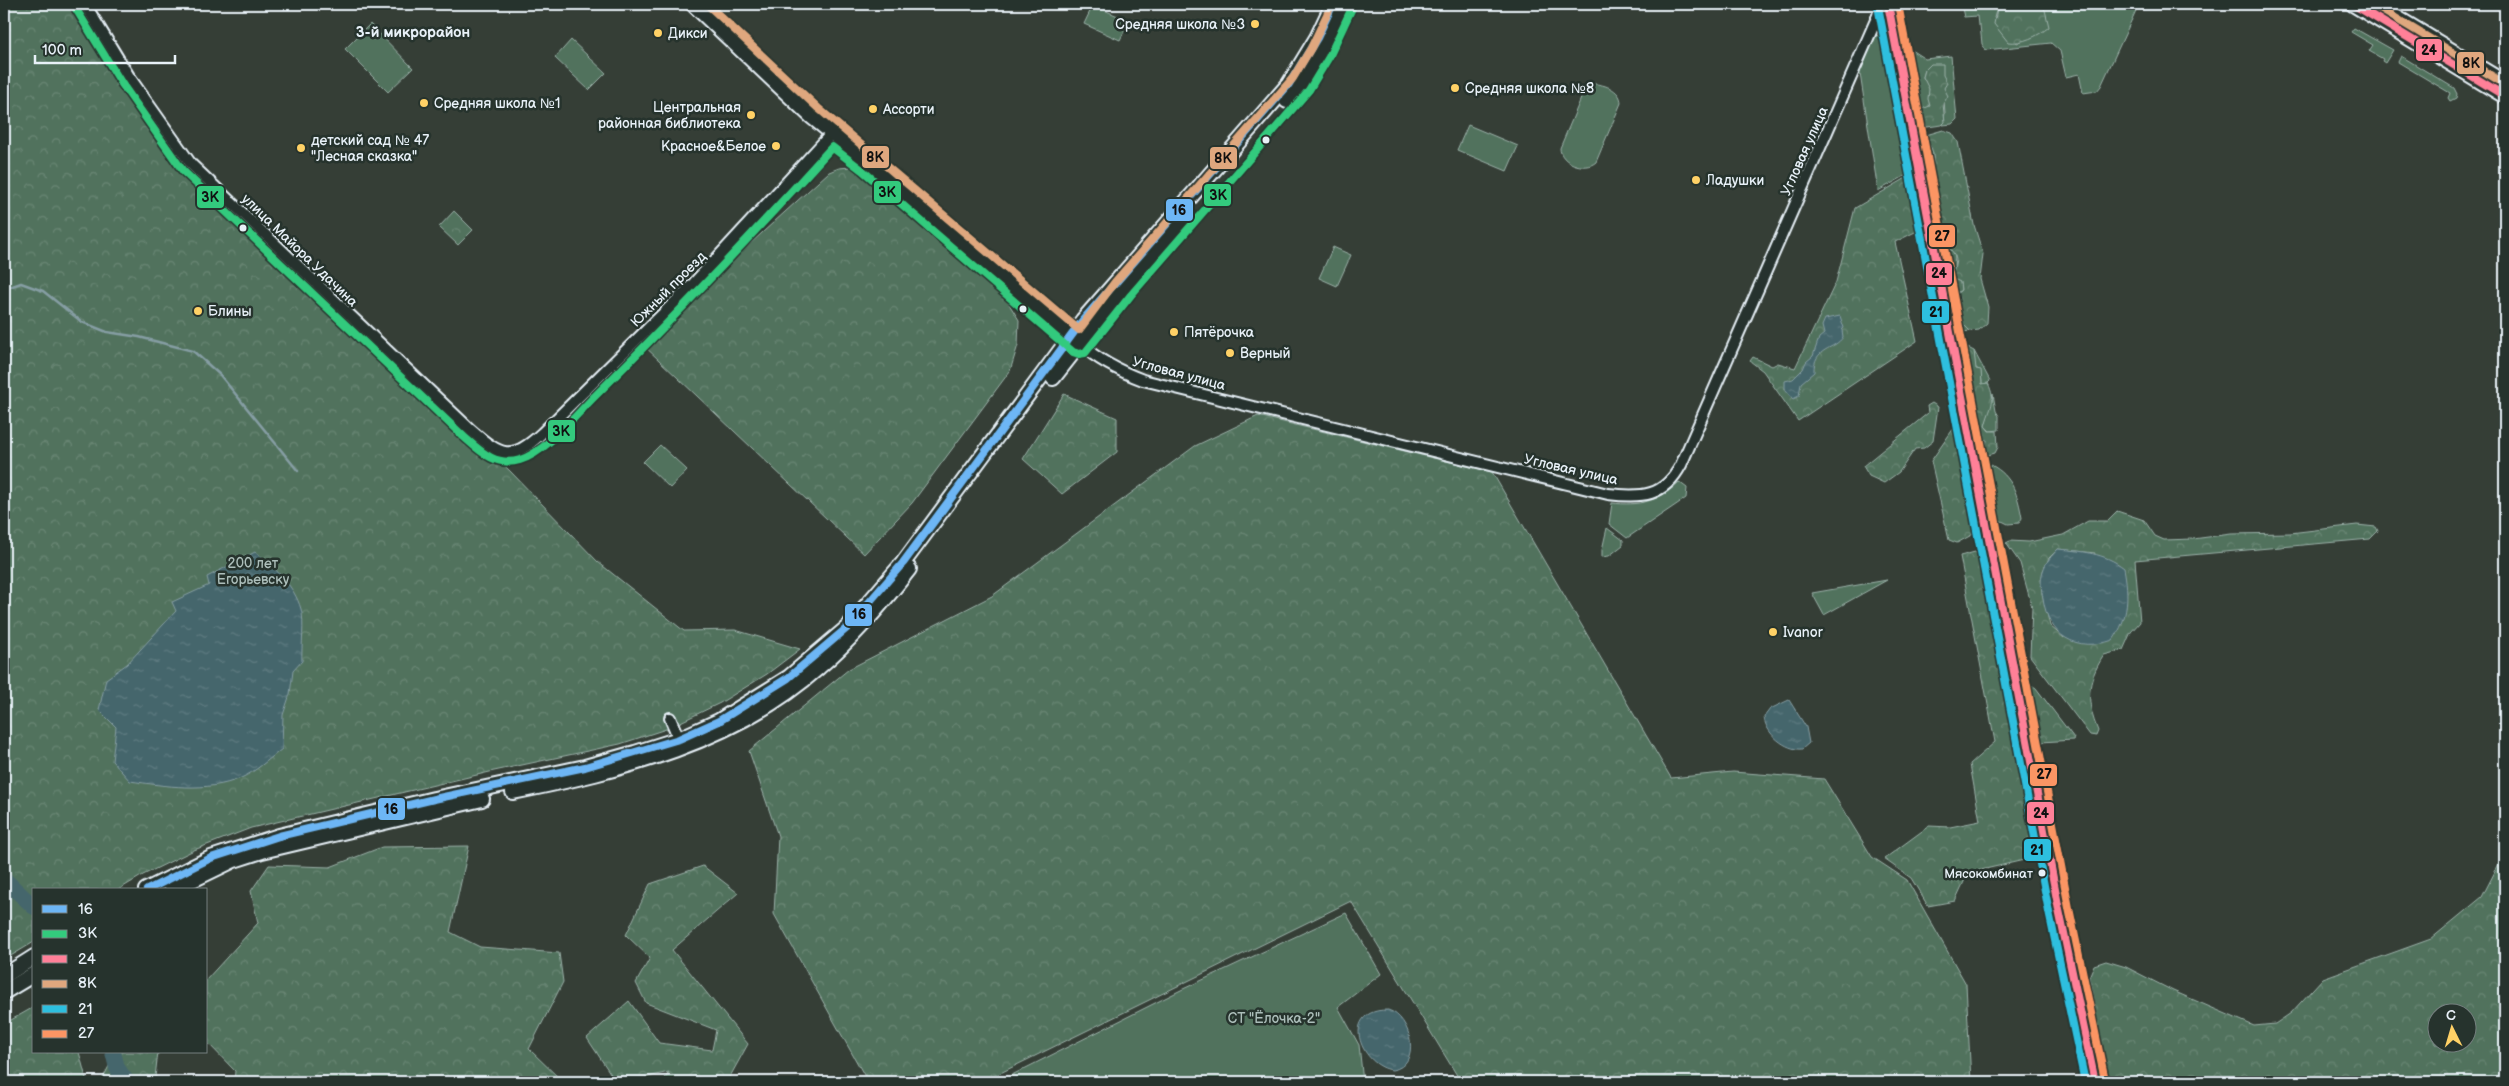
<svg xmlns="http://www.w3.org/2000/svg" width="2509" height="1086" viewBox="0 0 2509 1086" font-family="'Balsamiq Sans',sans-serif">
<style>
.green{fill:#51725d;stroke:#9cb2aa}
.forest{fill:url(#forest-crowns);stroke:#9cb2aa;fill-rule:evenodd}
.water{fill:url(#water-ripples);stroke:#869ea4}
.lines{fill:none;stroke-linecap:round;stroke-linejoin:round}
.stream{stroke:#869ea4;stroke-width:2.5}
.river{stroke:#45666c;stroke-width:16}
.street-casing{stroke:#e8f1f8;stroke-width:14}
.secondary-casing{stroke:#e8f1f8;stroke-width:18}
.primary-casing{stroke:#e8f1f8;stroke-width:19}
.street{stroke:#26332d;stroke-width:10}
.secondary{stroke:#26332d;stroke-width:14}
.primary{stroke:#70704a;stroke-width:15}
.bus-1-casing{stroke:#26332d;stroke-width:11}
.bus-2-casing{stroke:#26332d;stroke-width:11}
.bus-3-casing{stroke:#26332d;stroke-width:11}
.bus-4-casing{stroke:#26332d;stroke-width:11}
.bus-5-casing{stroke:#26332d;stroke-width:11}
.bus-6-casing{stroke:#26332d;stroke-width:11}
.bus-1{stroke:#6db6f5;stroke-width:8}
.bus-2{stroke:#33ca7d;stroke-width:8}
.bus-3{stroke:#ff8098;stroke-width:8}
.bus-4{stroke:#dfa77e;stroke-width:8}
.bus-5{stroke:#2dbfdf;stroke-width:8}
.bus-6{stroke:#fb9564;stroke-width:8}
.poi-dot{fill:#ffd166;stroke:#26332d;stroke-width:2}
.bus-dot{fill:#e8f1f8;stroke:#26332d;stroke-width:2}
.labels{text-anchor:middle;stroke-width:5;stroke-linejoin:round;paint-order:stroke}
.bus-label{font-size:13px;fill:#e8f1f8;stroke:#26332d;text-anchor:end}
.poi-label{font-size:14px;fill:#e8f1f8;stroke:#26332d;text-anchor:start}
.street-label{font-size:14px;fill:#e8f1f8;stroke:#26332d}
.park-label{font-size:14px;fill:#acbeba;stroke:#26332d}
.neighbourhood-label{font-size:15px;font-weight:bold;fill:#e8f1f8;stroke:#26332d}
.line-badge{stroke:#26332d;stroke-width:2}
.pale-badge-label{font-size:14px;text-anchor:middle;font-weight:bold;fill:#111}
</style>
<defs>
<pattern id="forest-crowns" width="20" height="18" patternUnits="userSpaceOnUse" patternTransform="scale(1.25)"><rect width="20" height="18" fill="#51725d"/><path d="M2 6a3 3 0 1 1 6 0M12 15a3 3 0 1 1 6 0" fill="none" stroke="#6a8775"/></pattern>
<pattern id="water-ripples" width="26" height="14" patternUnits="userSpaceOnUse" patternTransform="scale(1.25)"><rect width="26" height="14" fill="#45666c"/><path d="M2 4q2-2 4 0t4 0M15 11q2-2 4 0t4 0" fill="none" stroke="#607c82"/></pattern>
</defs>
<rect width="100%" height="100%" fill="#353e36"/>
<filter id="ink" filterUnits="userSpaceOnUse"><feTurbulence type="fractalNoise" baseFrequency=".02" numOctaves="2"/><feDisplacementMap in="SourceGraphic" scale="10" xChannelSelector="R" yChannelSelector="G"/><feConvolveMatrix kernelMatrix="1 2 1 2 8 2 1 2 1" color-interpolation-filters="sRGB"/></filter>
<g filter="url(#ink)">
<g class="green">
<polygon points="1961,4 1998,4 1994,18 2017,43 2028,38 2045,10 2039,4 2139,4 2101,86 2097,91 2083,93 2079,74 2066,77 2060,51 2051,43 1986,50 1982,44 1980,25 1978,25 1977,16 1964,17"/>
<polygon points="1093,5 1129,21 1120,40 1084,24"/>
<polygon points="370,24 413,68 388,92 345,49"/>
<polygon points="2354,28 2393,50 2385,63 2382,61 2383,59 2369,51 2373,45 2351,32"/>
<polygon points="1884,34 1910,173 1878,191 1859,67 1874,36"/>
<polygon points="571,40 606,73 589,90 555,58"/>
<path d="M1911,50l14,9 26,-3 6,63 -5,5 -9,1 2,-12 -3,-42 -17,-1 -2,7c1,5 5,5 6,10 2,13 0,24 -5,37l3,3 -7,-1 -15,-72z"/>
<polygon points="2401,56 2454,88 2457,94 2456,98 2450,101 2448,98 2450,93 2398,62"/>
<path d="M1590,84c12,-1 31,5 31,19l-25,59c-11,10 -36,1 -36,-14l25,-59z"/>
<polygon points="1468,125 1518,146 1507,171 1457,150"/>
<path d="M1928,134l-2,1 7,17 -2,26 8,21 7,41 9,15 -1,17 6,10 1,8 -3,2c-1,9 -1,18 0,26l12,13 -7,1 -6,-8 -4,-15 -32,-171z"/>
<polygon points="1333,247 1351,255 1337,286 1319,278"/>
<polygon points="1974,351 1988,377 1990,381 1987,384 1982,384 1981,372 1975,367"/>
<polygon points="1993,394 1996,411 1999,416 1999,430 1990,431 1985,426"/>
<polygon points="660,445 687,470 670,488 643,462"/>
<path d="M1991,465c22,11 27,31 31,53l-3,5 -11,1 -12,-6 -10,-45 1,-6z"/>
<path d="M1679,482l8,6 -1,10 -59,40 -18,-14 3,-21c26,3 47,-1 67,-21z"/>
<polygon points="1607,528 1623,540 1623,545 1609,556 1602,557 1602,550"/>
<polygon points="1887,580 1824,615 1812,593"/>
<polygon points="1346,913 1381,974 1338,1007 1359,1045 1363,1082 998,1082 1181,990"/>
</g>
<g class="forest">
<polygon points="4,4 82,4 171,147 194,173 510,471 598,562 684,631 735,630 800,649 767,674 720,703 666,729 620,744 494,771 251,828 194,850 143,875 118,890 34,890 34,942 4,960"/>
<path d="M1998,4h41l6,6 4,17c-11,9 -27,17 -41,15l-14,-18z"/>
<polygon points="1931,64 1943,64 1943,75 1947,83 1944,88 1948,96 1943,104 1945,122 1942,125 1927,127 1923,119 1922,109 1930,106 1928,99 1929,89 1923,77 1925,70"/>
<path d="M1943,130l9,3 6,9 16,83 9,29 -3,25 8,28 -1,16 -8,7 -9,1 -10,-10 -4,-9 3,-6 -6,-9 8,-7 -1,-8 -6,-3 -1,-4 3,-15c-1,-8 -7,-10 -9,-17 -5,-15 -6,-29 -8,-44 -12,-10 -4,-32 -6,-45 -1,-7 -6,-12 -7,-19z"/>
<polygon points="850,167 863,174 1004,296 1019,320 1018,345 1010,371 912,503 864,554 641,343 829,172 839,168"/>
<polygon points="1908,177 1917,231 1895,242 1917,341 1798,421 1763,371 1750,361 1753,357 1772,366 1778,363 1795,368 1836,282 1855,208"/>
<polygon points="454,211 473,230 458,245 439,227"/>
<path d="M1966,347l8,4 2,18 5,1 1,14 6,-1c9,20 2,23 -3,43l4,5h8l1,16 -3,6 -7,2 -3,-2 2,-13 -10,1 -16,-85 1,-5z"/>
<polygon points="1064,394 1117,418 1117,452 1062,494 1023,459"/>
<polygon points="1932,403 1938,407 1933,441 1924,448 1915,449 1899,472 1884,483 1869,476 1863,466 1928,413 1927,406"/>
<polygon points="1258,416 1492,472 1671,778 1733,772 1824,779 1872,857 1907,880 1966,984 1971,1082 1461,1082 1351,901 982,1082 868,1082 774,914 778,836 749,751 849,669 992,596 1195,446"/>
<polygon points="1958,422 1977,532 1957,543 1949,540 1931,461"/>
<path d="M2117,511l27,9 11,16 9,4 29,-1 38,-5 59,-1 67,-8 19,2 2,4 -8,8 -235,21 5,62 -9,10 -8,18 -19,5c-18,28 -18,46 -6,76l-2,5 -6,-1 -60,-79 2,-49 -12,-44 -14,-20 4,-2 19,1 34,-7 25,-14h19zM2058,549l37,4 -31,85 -14,-12 -8,-33 1,-22 6,-13z"/>
<polygon points="1975,552 1985,564 2041,843 2037,857 1968,873 1955,901 1928,906 1911,878 1884,859 1929,826 1950,827 1980,821 1970,764 1995,742 1960,556"/>
<polygon points="2033,686 2036,688 2074,738 2073,740 2041,742 2038,739 2028,690"/>
<path d="M2505,825v257h-396l-20,-105 5,-12 12,-4 20,6 47,24 81,35 21,-2 16,-11 32,-35 108,-39 51,-42 22,-43zM2436,1014h30v30h-30z"/>
<polygon points="469,846 450,932 480,947 559,953 563,982 529,1049 563,1082 234,1082 235,1071 206,1041 206,980 258,923 251,891 269,865 330,867 382,847"/>
<polygon points="703,866 738,893 672,950 748,1044 727,1082 663,1082 669,1072 627,1082 616,1082 587,1038 629,1001 659,1043 712,1050 716,1030 646,1003 636,983 650,958 626,935 650,884"/>
<polygon points="34,1007 34,1052 79,1052 87,1082 4,1082 4,1024"/>
<polygon points="110,1052 158,1052 155,1077 172,1082 101,1082 113,1058"/>
</g>
<g class="water">
<path d="M1840,316l4,12 -2,2 1,7c-8,13 -30,10 -29,35l-13,11 -2,13 -6,3 -8,-9v-9l8,-2 10,-10 3,-7 7,-6 6,-18 5,-4 -2,-8 3,-7z"/>
<path d="M2058,549c23,2 47,4 66,19 5,27 5,50 -11,72 -37,13 -65,-4 -70,-42 -2,-8 -3,-19 0,-27 3,-10 9,-15 15,-22z"/>
<path d="M255,552c19,15 39,33 46,57 4,13 0,38 1,52l-9,10 -3,23 -7,21 -1,34c-13,10 -27,23 -41,29 -34,15 -76,8 -111,3l-18,-20 4,-34 -17,-17 7,-31 21,-15 49,-53 -4,-9 37,-17 -2,-8z"/>
<path d="M1789,700l17,27 3,16 -7,6c-16,2 -37,-16 -38,-32l6,-8z"/>
<path d="M1388,1010c24,7 34,56 4,60 -33,-5 -52,-61 -4,-60z"/>
</g>
<g class="lines">
<polyline class="stream" points="4,289 21,283 43,291 82,322 107,332 139,337 193,351 220,375 298,471"/>
<g class="river">
<polyline points="4,879 34,907"/>
<polyline points="113,1052 117,1068 127,1082"/>
</g>
<defs>
<g id="street">
<path d="M85,4l45,74 61,86 280,266c30,26 40,32 71,3l152,-150 137,-149"/>
<path d="M1080,344c19,17 39,27 63,36l465,114c34,4 56,3 73,-29l202,-461"/>
<polyline points="670,718 679,739"/>
</g>
<g id="secondary">
<polyline points="693,4 811,116 868,162 1077,341"/>
<polyline points="2353,4 2505,96"/>
<polyline points="2374,4 2505,83"/>
<polyline points="1287,101 1311,70 1343,4"/>
<polyline points="1053,378 1123,289 1182,221"/>
<path d="M513,792c109,-22 221,-49 306,-125 34,-29 63,-63 90,-98"/>
<polyline points="146,890 211,858 279,836 434,799 585,767 635,753 679,739 719,721 788,678 847,628 903,563 1083,320 1289,84 1317,38 1333,4"/>
<polyline points="172,890 234,860 262,851 482,799"/>
<polyline points="4,976 34,957"/>
<polyline points="4,992 34,974"/>
</g>
<polyline id="primary" points="1888,4 1988,540 2059,910 2095,1082"/>
</defs>
<use href="#street" class="street-casing"/>
<use href="#secondary" class="secondary-casing"/>
<use href="#primary" class="primary-casing"/>
<use href="#street" class="street"/>
<use href="#secondary" class="secondary"/>
<use href="#primary" class="primary"/>
<defs>
<polyline id="bus-1" points="147,890 211,858 279,836 434,799 585,767 679,739 719,721 788,678 847,628 903,563 1083,320 1289,84 1317,38 1333,4"/>
<path id="bus-2" d="M76,9l46,75 61,87 281,266c17,15 32,30 56,23 25,-7 55,-44 74,-63 82,-81 161,-165 238,-250l30,23 211,182 6,2 6,-1 46,-58 178,-205 20,-33 23,-49"/>
<g id="bus-3">
<polyline points="1888,4 2059,910 2095,1082"/>
<polyline points="2353,4 2505,96"/>
</g>
<g id="bus-4">
<polyline points="707,4 818,108 1079,330 1115,282 1293,78 1311,48 1332,4"/>
<polyline points="2372,4 2505,84"/>
</g>
<polyline id="bus-5" points="1878,6 2049,912 2085,1082"/>
<polyline id="bus-6" points="1898,4 2069,908 2105,1080"/>
</defs>
<use href="#bus-1" class="bus-1-casing"/>
<use href="#bus-2" class="bus-2-casing"/>
<use href="#bus-3" class="bus-3-casing"/>
<use href="#bus-4" class="bus-4-casing"/>
<use href="#bus-5" class="bus-5-casing"/>
<use href="#bus-6" class="bus-6-casing"/>
<use href="#bus-1" class="bus-1"/>
<use href="#bus-2" class="bus-2"/>
<use href="#bus-3" class="bus-3"/>
<use href="#bus-4" class="bus-4"/>
<use href="#bus-5" class="bus-5"/>
<use href="#bus-6" class="bus-6"/>
</g>
</g>
<g class="poi-dot">
<circle cx="1255" cy="24" r="5"/>
<circle cx="658" cy="33" r="5"/>
<circle cx="1455" cy="88" r="5"/>
<circle cx="424" cy="103" r="5"/>
<circle cx="873" cy="109" r="5"/>
<circle cx="751" cy="115" r="5"/>
<circle cx="776" cy="146" r="5"/>
<circle cx="301" cy="148" r="5"/>
<circle cx="1696" cy="180" r="5"/>
<circle cx="198" cy="311" r="5"/>
<circle cx="1174" cy="332" r="5"/>
<circle cx="1230" cy="353" r="5"/>
<circle cx="1773" cy="632" r="5"/>
</g>
<g class="bus-dot">
<circle cx="1266" cy="140" r="4.5"/>
<circle cx="243" cy="228" r="4.5"/>
<circle cx="1023" cy="309" r="4.5"/>
<circle cx="2042" cy="873" r="4.5"/>
</g>
<g class="labels">
<g class="bus-label">
<text x="2033" y="878">Мясокомбинат</text>
</g>
<g class="poi-label">
<text x="1245" y="29" text-anchor="end">Средняя школа №3</text>
<text x="668" y="38">Дикси</text>
<text x="1465" y="93">Средняя школа №8</text>
<text x="434" y="108">Средняя школа №1</text>
<text x="741" y="112" text-anchor="end">Центральная<tspan x="741" dy="16">районная библиотека</tspan></text>
<text x="883" y="114">Ассорти</text>
<text x="311" y="145">детский сад № 47<tspan x="311" dy="16">"Лесная сказка"</tspan></text>
<text x="766" y="151" text-anchor="end">Красное&amp;Белое</text>
<text x="1706" y="185">Ладушки</text>
<text x="208" y="316">Блины</text>
<text x="1184" y="337">Пятёрочка</text>
<text x="1240" y="358">Верный</text>
<text x="1783" y="637">Ivanor</text>
</g>
<g class="street-label">
<text transform="translate(1804 151) rotate(-66)" y="5">Угловая улица</text>
<text transform="translate(300 250) rotate(44)" y="5">улица Майора Удачина</text>
<text transform="translate(668 289) rotate(-45)" y="5">Южный проезд</text>
<text transform="translate(1179 373) rotate(15)" y="5">Угловая улица</text>
<text transform="translate(1571 469) rotate(13)" y="5">Угловая улица</text>
</g>
<g class="park-label">
<text x="253" y="568">200 лет<tspan x="253" dy="16">Егорьевску</tspan></text>
<text x="1274" y="1023">СТ "Ёлочка-2"</text>
</g>
<g class="neighbourhood-label">
<text x="413" y="37">3-й микрорайон</text>
</g>
</g>
<g class="line-badge">
<rect x="2415" y="38" width="28" height="24" rx="5" fill="#ff8098"/>
<rect x="2456" y="51" width="29" height="24" rx="5" fill="#dfa77e"/>
<rect x="861" y="145" width="29" height="24" rx="5" fill="#dfa77e"/>
<rect x="1209" y="146" width="29" height="24" rx="5" fill="#dfa77e"/>
<rect x="873" y="180" width="29" height="24" rx="5" fill="#33ca7d"/>
<rect x="1203" y="183" width="29" height="24" rx="5" fill="#33ca7d"/>
<rect x="196" y="185" width="29" height="24" rx="5" fill="#33ca7d"/>
<rect x="1165" y="198" width="29" height="24" rx="5" fill="#6db6f5"/>
<rect x="1928" y="224" width="28" height="24" rx="5" fill="#fb9564"/>
<rect x="1925" y="262" width="28" height="24" rx="5" fill="#ff8098"/>
<rect x="1921" y="300" width="29" height="24" rx="5" fill="#2dbfdf"/>
<rect x="547" y="419" width="29" height="24" rx="5" fill="#33ca7d"/>
<rect x="844" y="603" width="29" height="24" rx="5" fill="#6db6f5"/>
<rect x="2029" y="763" width="29" height="24" rx="5" fill="#fb9564"/>
<rect x="377" y="797" width="29" height="24" rx="5" fill="#6db6f5"/>
<rect x="2026" y="801" width="29" height="24" rx="5" fill="#ff8098"/>
<rect x="2023" y="838" width="29" height="24" rx="5" fill="#2dbfdf"/>
</g>
<g class="pale-badge-label">
<text x="2429" y="55">24</text>
<text x="2471" y="68">8К</text>
<text x="875" y="162">8К</text>
<text x="1223" y="163">8К</text>
<text x="887" y="197">3К</text>
<text x="1218" y="200">3К</text>
<text x="210" y="202">3К</text>
<text x="1179" y="215">16</text>
<text x="1942" y="241">27</text>
<text x="1939" y="278">24</text>
<text x="1936" y="317">21</text>
<text x="561" y="436">3К</text>
<text x="859" y="619">16</text>
<text x="2044" y="779">27</text>
<text x="391" y="814">16</text>
<text x="2041" y="818">24</text>
<text x="2037" y="855">21</text>
</g>
<rect width="2509" height="1086" fill="none" stroke="#26332d" stroke-width="20"/>
<rect x="10" y="10" width="2489" height="1066" fill="none" stroke="#e8f1f8" stroke-width="2" filter="url(#ink)"/>
<rect x="32" y="888" width="175" height="165" fill="#26332d" stroke="#747f7e"/>
<rect x="42" y="905" width="25" height="8" fill="#6db6f5" stroke="#747f7e"/>
<text x="78" y="914" font-size="15" fill="#e8f1f8">16</text>
<rect x="42" y="930" width="25" height="8" fill="#33ca7d" stroke="#747f7e"/>
<text x="78" y="938" font-size="15" fill="#e8f1f8">3К</text>
<rect x="42" y="955" width="25" height="8" fill="#ff8098" stroke="#747f7e"/>
<text x="78" y="964" font-size="15" fill="#e8f1f8">24</text>
<rect x="42" y="980" width="25" height="8" fill="#dfa77e" stroke="#747f7e"/>
<text x="78" y="988" font-size="15" fill="#e8f1f8">8К</text>
<rect x="42" y="1005" width="25" height="8" fill="#2dbfdf" stroke="#747f7e"/>
<text x="78" y="1014" font-size="15" fill="#e8f1f8">21</text>
<rect x="42" y="1030" width="25" height="8" fill="#fb9564" stroke="#747f7e"/>
<text x="78" y="1038" font-size="15" fill="#e8f1f8">27</text>
<g transform="translate(2452 1028) rotate(355)"><circle r="24" fill="#26332d" stroke="#747f7e"/>
<path d="M0-4L9 19L0 12L-9 19Z" fill="#ffd166"/>
<text y="-8" font-size="14" font-weight="bold" text-anchor="middle" fill="#e8f1f8">С</text>
</g>
<path d="M35 55v8h140v-8" fill="none" stroke="#e8f1f8" stroke-width="2.5"/>
<text x="42" y="55" font-size="15" fill="#e8f1f8" stroke="#26332d" stroke-width="4" paint-order="stroke">100 m</text>
</svg>
